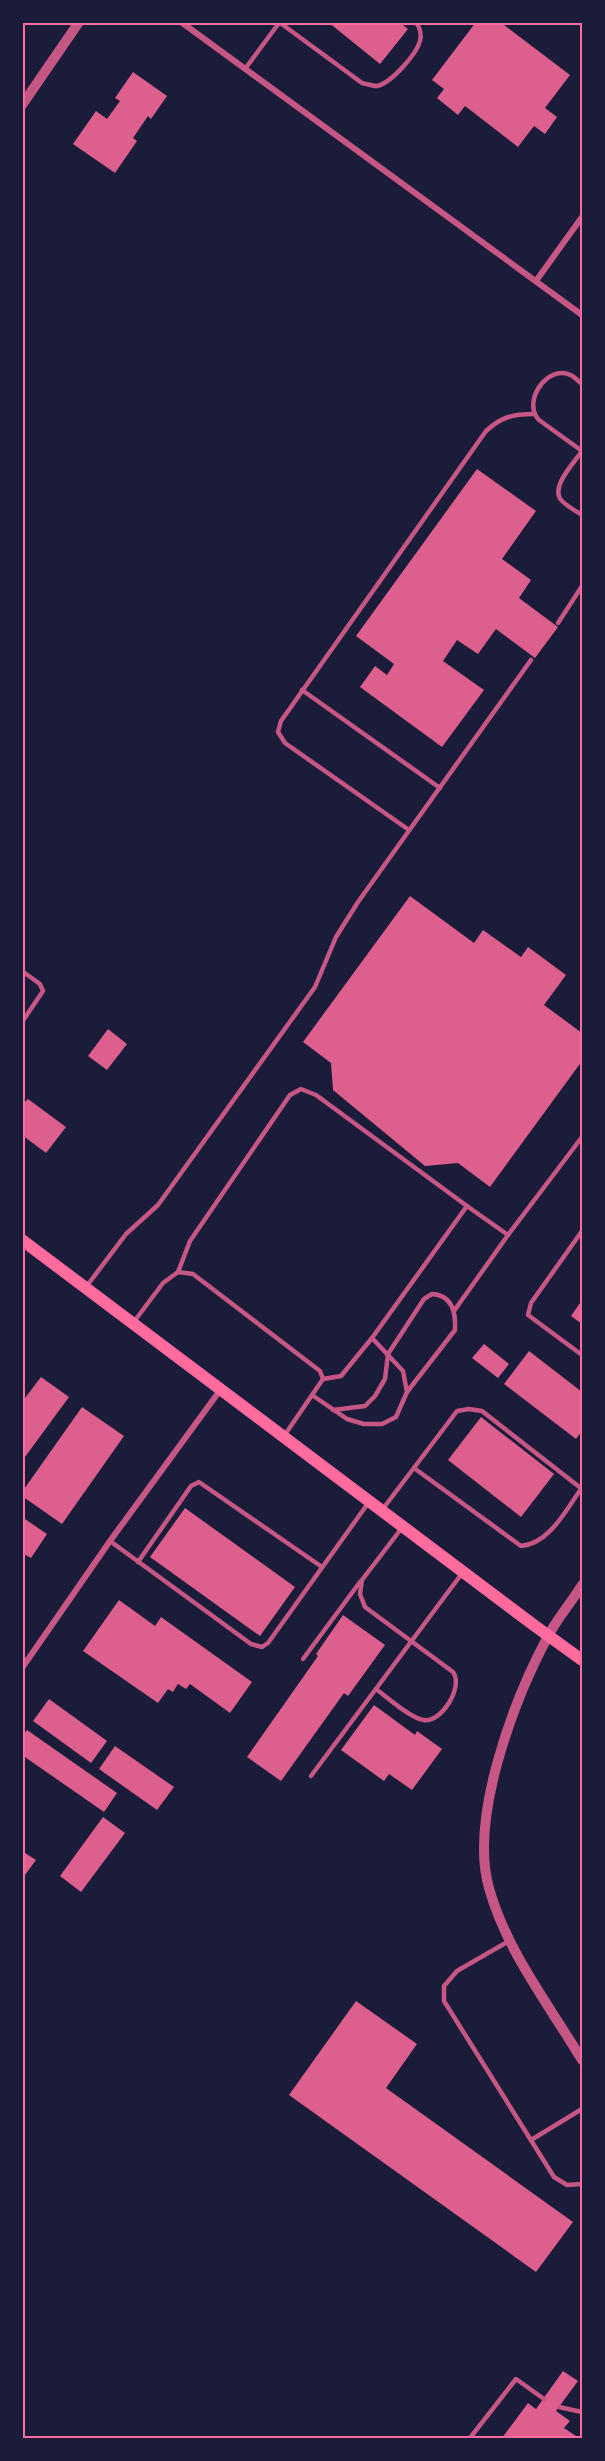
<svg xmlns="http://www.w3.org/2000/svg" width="605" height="2461" viewBox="0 0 605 2461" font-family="Arial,sans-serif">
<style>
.building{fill:#dd5f8e}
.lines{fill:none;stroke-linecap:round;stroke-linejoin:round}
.service{stroke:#c65784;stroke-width:4.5}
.minor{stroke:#c65784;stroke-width:6}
.tertiary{stroke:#c65784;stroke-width:10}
.secondary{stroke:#ff6b9d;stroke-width:12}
.neatline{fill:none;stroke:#ff6b9d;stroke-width:2}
</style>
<rect width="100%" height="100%" fill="#1b1b3a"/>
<g class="building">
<polygon points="328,22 399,22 408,29 380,64"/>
<polygon points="476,22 500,22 570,75 545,108 557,117 545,134 534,126 518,147 465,106 458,115 437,98 444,89 432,80"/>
<polygon points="133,72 167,96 151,119 148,116 133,138 137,141 115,173 73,144 96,111 107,119 120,101 115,98"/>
<polygon points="477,469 536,511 502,559 531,580 519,598 558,627 535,658 496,629 478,654 457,640 443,661 484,690 442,747 360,687 375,666 387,675 394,664 356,636"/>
<polygon points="410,896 474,943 483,930 521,957 528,947 566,975 544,1005 582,1033 582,1061 490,1187 458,1163 425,1166 333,1090 331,1063 303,1042"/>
<polygon points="108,1029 127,1044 107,1070 88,1056"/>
<polygon points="28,1099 66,1127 46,1153 22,1135 22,1105"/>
<polygon points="582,1300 582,1324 571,1316"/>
<polygon points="484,1344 509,1364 498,1378 472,1358"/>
<polygon points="529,1351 582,1392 582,1431 576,1439 504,1384"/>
<polygon points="41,1377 69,1397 22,1461 22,1402"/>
<polygon points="82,1407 124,1436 62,1524 22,1496 22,1492"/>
<polygon points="481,1417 554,1474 521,1517 448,1460"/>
<polygon points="185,1508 295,1587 260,1636 150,1557"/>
<polygon points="22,1517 47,1534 31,1558 22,1553"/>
<polygon points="119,1600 155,1626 161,1617 252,1682 230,1713 190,1684 186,1689 178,1684 173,1692 168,1689 158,1703 83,1651"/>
<polygon points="343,1615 385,1645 348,1696 344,1693 281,1781 247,1757 318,1656 316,1654"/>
<polygon points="49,1699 107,1741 91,1763 33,1721"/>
<polygon points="374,1705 415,1735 417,1731 442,1749 412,1790 389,1774 384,1781 341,1750"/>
<polygon points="27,1730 117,1793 104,1812 22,1755 22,1737"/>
<polygon points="115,1746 174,1787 157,1810 99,1769"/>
<polygon points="103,1817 125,1833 81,1892 60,1876"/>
<polygon points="22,1851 36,1860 22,1879"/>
<polygon points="356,2001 417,2044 386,2088 573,2222 536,2272 289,2095"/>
<polygon points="563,2371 578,2381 556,2411 570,2421 564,2428 579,2438 502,2438 528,2403 536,2409"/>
</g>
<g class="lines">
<g class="service">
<path d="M279,22l83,61c4,1 11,3 15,3 14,-3 39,-31 43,-45 2,-7 0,-13 -4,-19"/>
<polyline points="245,69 279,23"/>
<path d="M582,384c-6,-5 -12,-12 -21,-11 -20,1 -37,31 -22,47l43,31"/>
<path d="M582,451c-8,12 -33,37 -20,50 6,6 14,10 20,14"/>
<polyline points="558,623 582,586"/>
<polyline points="302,690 440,788"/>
<path d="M409,830l-124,-87 -7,-11 3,-11 205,-290c15,-14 27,-17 47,-17"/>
<polyline points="22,971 40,984 43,991 22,1022"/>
<polyline points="467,1206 508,1235 582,1137"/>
<polyline points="582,1231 531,1303 528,1315 582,1355"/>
<polyline points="178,1272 190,1241 290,1095 301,1089 316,1095 467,1206 372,1338 341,1376 323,1379"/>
<polyline points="86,1287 126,1234 158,1205 315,987 336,937 358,902 531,660"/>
<polyline points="454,1311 508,1235"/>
<polyline points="133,1323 163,1283 178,1272 193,1274 320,1371 323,1379 284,1436"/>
<polyline points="312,1395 347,1419 364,1424 382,1424 396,1417 407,1392 403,1371 372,1338"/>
<path d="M333,1410l32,-4 10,-10 10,-17 3,-25 36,-55 8,-5c20,1 24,18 23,36l-48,62"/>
<path d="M414,1468l107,78c28,-2 45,-36 60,-57"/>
<polyline points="382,1510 457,1411 469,1409 482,1411 582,1489"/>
<polyline points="110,1541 251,1644 262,1647 268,1643 369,1502"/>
<polyline points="138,1562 191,1486 199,1482 322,1567"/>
<polyline points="303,1659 360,1582"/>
<path d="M376,1689c11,8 35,30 48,31 17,3 40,-33 29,-48l-88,-65 -5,-13 2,-14 39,-51"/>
<polyline points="311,1776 463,1572"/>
<polyline points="509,1941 457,1971 444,1986 444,2001 554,2177 567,2185 582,2184"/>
<polyline points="531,2140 582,2109"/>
<polyline points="559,2407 582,2412"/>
<polyline points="470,2438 516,2379 544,2399"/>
</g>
<g class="minor">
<polyline points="181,22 582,315"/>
<polyline points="536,281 582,217"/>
<polyline points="22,1668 110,1541 221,1389"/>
</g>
<g class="tertiary">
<polyline points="22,105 79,22"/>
<path d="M582,1585c-11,18 -26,35 -35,53 -33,62 -78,180 -58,250 17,62 60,117 93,172"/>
</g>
<polyline class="secondary" points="22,1240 535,1626 582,1660"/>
</g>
<rect width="605" height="2461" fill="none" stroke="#1b1b3a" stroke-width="48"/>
<rect x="24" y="24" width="557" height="2413" class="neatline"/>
</svg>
